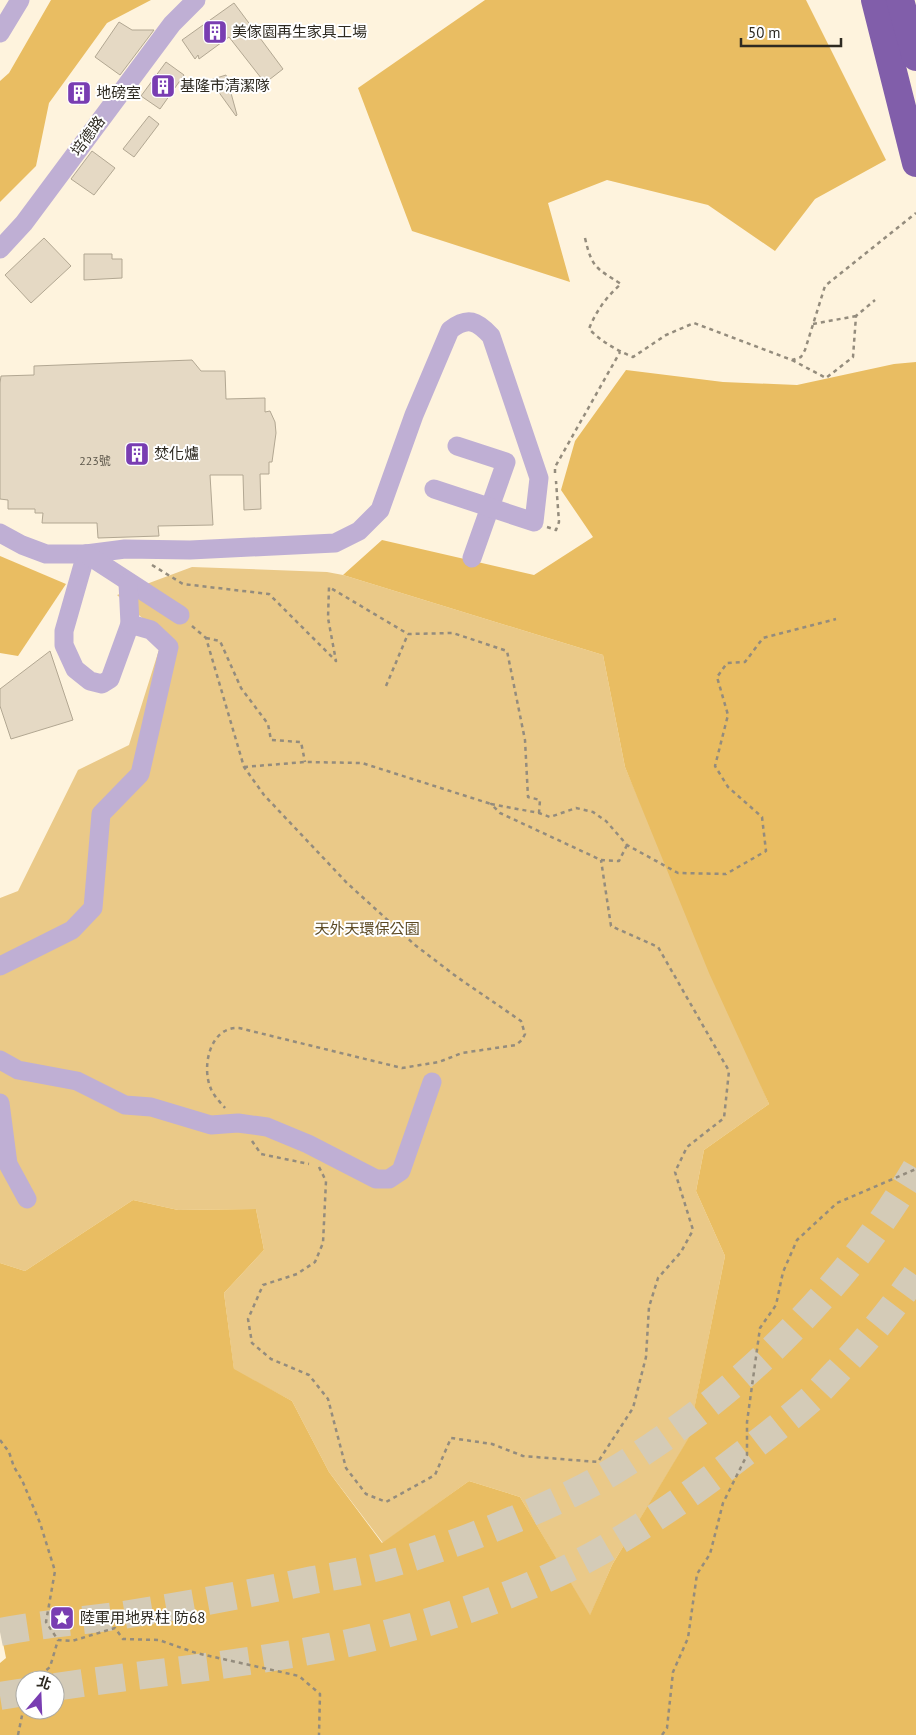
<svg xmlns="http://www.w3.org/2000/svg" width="916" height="1735" viewBox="0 0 916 1735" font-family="'PT Sans','Noto Sans TC',sans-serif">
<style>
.green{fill:#eac988}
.forest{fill:#e9bd62;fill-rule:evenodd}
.building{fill:#e5d9c4;stroke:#b2a792}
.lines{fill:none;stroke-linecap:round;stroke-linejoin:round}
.highway-tunnel{stroke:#d4cbb7;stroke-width:28;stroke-dasharray:28 14;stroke-linecap:butt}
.path{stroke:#948c7d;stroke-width:2.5;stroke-dasharray:4 4;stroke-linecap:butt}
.minor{stroke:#bfafd4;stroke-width:19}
.highway{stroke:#815eaa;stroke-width:28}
.labels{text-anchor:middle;stroke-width:4;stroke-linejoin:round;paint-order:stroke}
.number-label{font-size:12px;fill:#5c564a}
.poi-label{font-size:15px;fill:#2e2a21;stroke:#fff;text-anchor:start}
.street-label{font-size:15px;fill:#2e2a21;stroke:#fff}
.park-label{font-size:15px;fill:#5c4a24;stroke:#fff}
</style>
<rect width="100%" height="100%" fill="#fef3dd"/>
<polygon class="green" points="192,567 327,572 343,575 603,655 625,767 769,1104 704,1150 696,1191 725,1256 688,1440 612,1565 590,1616 520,1497 469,1481 383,1543 329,1472 292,1401 234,1370 224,1293 264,1250 256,1209 178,1210 133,1200 25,1271 0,1263 0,898 18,891 78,770 129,745 163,637 117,595"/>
<g class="forest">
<polygon points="51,0 151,0 107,23 49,103 36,166 0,202 0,81 9,73"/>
<polygon points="485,0 806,0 886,160 815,199 775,251 708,205 607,180 548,203 570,282 412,231 358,88"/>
<path d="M916,362v1373h-916v-72l6,-5 -6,-30v-365l25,8 108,-71 45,10 78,-1 8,41 -40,43 10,76 58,32 37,71 53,71 87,-62 51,16 70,118 22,-50 76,-126 37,-183 -29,-65 8,-41 65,-46 -60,-131 -84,-206 -22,-112 -260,-80 39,-35 152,35 59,-38 -32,-47 14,-49 51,-71 97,12 74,3 97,-21zM25,1680h30v30h-30z"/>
<polygon points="0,556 66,584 18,656 0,653"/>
</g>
<g class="building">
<polygon points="234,3 283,69 265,83 229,37 199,59 198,55 195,59 182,40"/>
<polygon points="119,22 132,30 154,30 120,75 95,57"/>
<polygon points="166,62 184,75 160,109 141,96"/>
<polygon points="226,75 237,115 236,116 210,80"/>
<polygon points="78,82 90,91 80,105 68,96"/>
<polygon points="149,116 159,124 134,157 123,149"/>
<polygon points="92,151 115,168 94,195 71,179"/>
<polygon points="44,238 71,266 31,303 5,275"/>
<polygon points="84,254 112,254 112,259 122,259 122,278 84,280"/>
<polygon points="192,360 201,371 225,371 226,399 265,398 265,412 270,411 275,422 276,433 272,462 269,462 269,474 260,474 261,509 244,510 243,475 210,475 213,525 158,526 159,536 98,538 97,523 42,523 43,513 35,513 35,509 8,509 8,500 0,499 0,383 1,376 34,375 34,366"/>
<polygon points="50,651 73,720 11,739 0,706 0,689"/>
</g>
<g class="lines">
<g class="highway-tunnel">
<path d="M0,1632c40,-8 82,-11 123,-17 63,-10 127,-21 190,-35 23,-4 46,-8 69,-14 52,-14 102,-33 152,-55 27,-12 55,-25 81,-41 123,-75 228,-178 301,-302"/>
<path d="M55,1687c113,-17 228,-25 338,-55 72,-19 144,-45 208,-81 42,-24 81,-51 120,-80 30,-23 61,-46 89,-71 10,-9 19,-20 28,-29 28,-30 54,-62 78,-96"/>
<polyline points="0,1696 25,1692"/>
</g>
<g class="path">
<path d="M585,238c7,30 11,30 36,46 -14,12 -25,27 -32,45 13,13 27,21 44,28l33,-22 28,-12 98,37 9,-3 4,-7 20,-64 91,-73"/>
<polyline points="813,324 856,316"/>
<polyline points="792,360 826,378 853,357 856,316 875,300"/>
<polyline points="555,473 555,467 620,352"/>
<polyline points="547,527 556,530 559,522 556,481"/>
<polyline points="152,565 183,584 269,594 336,661 328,618 329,587 408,634 453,633 507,651 525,740 528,797 540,800 539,813"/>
<path d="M192,626l14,12 38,129 20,28 83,88 68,62 42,32 64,44 4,13 -3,6 -6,5 -54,8 -23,9 -37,6 -163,-40c-29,-2 -38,39 -28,61 3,7 9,13 14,19"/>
<polyline points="206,638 220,641 241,688 268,724 271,740 301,742 305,762"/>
<polyline points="386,686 408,634"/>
<polyline points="244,767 305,762 362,763 491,804"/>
<polyline points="627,845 619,861 601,860 500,813 491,804 539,813 550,817 576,808 593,812 606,821 627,845 678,873 726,874 766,851 762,817 728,787 715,766 728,715 717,677 727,663 745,662 763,638 836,619"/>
<polyline points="252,1141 261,1154 309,1164"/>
<polyline points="319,1167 326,1181 323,1243 315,1262 297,1274 263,1285 248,1319 252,1343 271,1359 309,1375 328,1399 346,1468 366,1494 386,1502 435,1475 451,1438 492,1444 523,1456 598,1462 633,1408 646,1357 649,1307 658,1278 681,1252 693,1230 675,1172 687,1147 724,1118 729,1071 658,947 611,926 601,860"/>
<polyline points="0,1440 9,1452 14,1467 22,1480 40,1523 55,1571 46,1622 58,1640 72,1641 115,1628 123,1639 159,1640 196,1653 299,1676 320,1694 319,1735"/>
<polyline points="34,1680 50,1667 58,1640"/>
<polyline points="18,1735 25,1701"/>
<polyline points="662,1735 667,1728 673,1672 688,1638 697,1574 710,1554 723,1503 747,1455 747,1422 760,1328 776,1305 783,1272 797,1240 837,1203 916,1169"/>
</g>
<g class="minor">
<polyline points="0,33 20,0"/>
<polyline points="0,249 24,223 172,24 196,0"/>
<polyline points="457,446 506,462 472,558"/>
<path d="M0,533l22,12 24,9h40l39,-5 65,1 145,-7 24,-12 21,-21 34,-95 36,-85c18,-14 27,-9 41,6l48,142 -5,44 -100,-33"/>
<polyline points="86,554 64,631 64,645 75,669 90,681 102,684 110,679 130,624"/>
<polyline points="86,554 180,615"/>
<polyline points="0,966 72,930 93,908 101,814 140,774 169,647 151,630 130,624 128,583"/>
<polyline points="0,1060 18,1070 77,1081 125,1105 151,1107 211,1125 238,1123 267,1127 308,1144 376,1179 389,1179 401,1171 432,1082"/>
<polyline points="0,1103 8,1164 27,1199"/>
</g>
<g class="highway">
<polyline points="875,0 916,163"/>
<polyline points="900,0 916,57"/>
</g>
</g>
<defs>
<symbol id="building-square" viewBox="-11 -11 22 22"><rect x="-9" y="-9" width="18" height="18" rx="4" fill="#793db2" stroke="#fff"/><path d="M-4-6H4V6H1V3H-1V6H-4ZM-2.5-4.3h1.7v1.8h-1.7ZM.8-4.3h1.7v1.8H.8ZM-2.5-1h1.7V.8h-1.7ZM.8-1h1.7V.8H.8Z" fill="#fff"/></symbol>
<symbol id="sight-square" viewBox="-11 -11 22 22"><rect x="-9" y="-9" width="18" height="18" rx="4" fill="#793db2" stroke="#fff"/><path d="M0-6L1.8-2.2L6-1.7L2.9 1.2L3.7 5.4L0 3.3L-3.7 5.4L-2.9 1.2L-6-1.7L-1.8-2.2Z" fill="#fff"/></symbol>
</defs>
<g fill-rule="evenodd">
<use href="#building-square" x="201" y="18" width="28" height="28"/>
<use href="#building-square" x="149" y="72" width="28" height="28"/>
<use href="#building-square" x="65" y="79" width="28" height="28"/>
<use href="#building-square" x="123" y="440" width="28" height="28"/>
<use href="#sight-square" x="48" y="1604" width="28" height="28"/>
</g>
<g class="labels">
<g class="number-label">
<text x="95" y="465">223號</text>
</g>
<g class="poi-label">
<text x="232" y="37">美傢園再生家具工場</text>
<text x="180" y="91">基隆市清潔隊</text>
<text x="96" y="98">地磅室</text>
<text x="154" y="459">焚化爐</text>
<text x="80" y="1623">陸軍用地界柱 防68</text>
</g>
<g class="street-label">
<text transform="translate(88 136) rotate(-53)" y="5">培德路</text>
</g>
<g class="park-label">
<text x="367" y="934">天外天環保公園</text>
</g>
</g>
<g transform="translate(40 1695) rotate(19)"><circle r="24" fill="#ffffff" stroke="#abaaa6"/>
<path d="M0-4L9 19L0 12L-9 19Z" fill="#793db2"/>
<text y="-8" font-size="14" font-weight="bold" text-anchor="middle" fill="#2e2a21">北</text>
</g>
<path d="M741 38v8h100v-8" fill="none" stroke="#2e2a21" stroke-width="2.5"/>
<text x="748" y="38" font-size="15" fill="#2e2a21" stroke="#ffffff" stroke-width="4" paint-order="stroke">50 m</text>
</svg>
